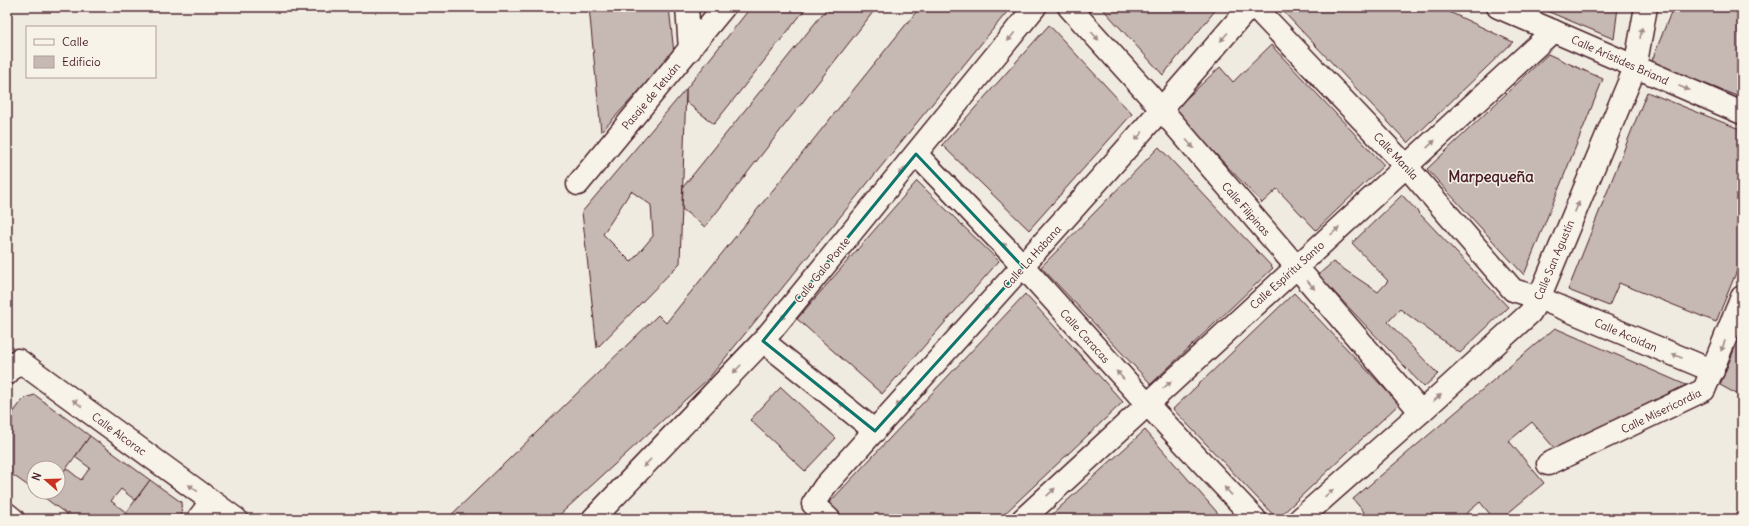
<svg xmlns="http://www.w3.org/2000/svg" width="1749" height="526" viewBox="0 0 1749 526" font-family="Delius,sans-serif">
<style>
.building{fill:#c6b8b3;stroke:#4a1f2b;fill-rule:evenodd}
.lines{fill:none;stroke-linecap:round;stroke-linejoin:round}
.minor-casing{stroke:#4a1f2b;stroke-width:25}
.minor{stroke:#f7f3e8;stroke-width:22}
.oneway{fill:#a0898a}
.marked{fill:none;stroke:#0f766e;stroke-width:3;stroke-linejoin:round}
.labels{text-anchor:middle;stroke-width:3;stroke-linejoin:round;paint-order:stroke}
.street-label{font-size:11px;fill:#4a1f2b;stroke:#f7f3e8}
.district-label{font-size:15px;font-weight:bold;fill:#4a1f2b;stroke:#f7f3e8}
</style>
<rect width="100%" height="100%" fill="#f0ebe0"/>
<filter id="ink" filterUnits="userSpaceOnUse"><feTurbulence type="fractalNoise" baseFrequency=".025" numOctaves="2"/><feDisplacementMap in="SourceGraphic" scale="8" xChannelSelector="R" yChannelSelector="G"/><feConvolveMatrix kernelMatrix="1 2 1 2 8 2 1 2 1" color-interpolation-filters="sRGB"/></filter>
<g filter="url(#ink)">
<g class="building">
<polygon points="589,7 669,7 674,53 601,132"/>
<polygon points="751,7 807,7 714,124 686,102 686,89"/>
<polygon points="828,7 877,7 705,227 682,209 683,187"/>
<polygon points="920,7 1011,7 709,378 555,519 447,519 658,315 666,323"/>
<polygon points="1101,7 1218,7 1163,75"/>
<polygon points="1279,7 1439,7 1513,42 1408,143"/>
<polygon points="1537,7 1618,7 1614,39"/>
<polygon points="1673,7 1723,7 1742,14 1742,98 1651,63"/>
<polygon points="1049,25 1132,114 1029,230 942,145"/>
<polygon points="1271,45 1384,165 1316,230 1277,189 1262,203 1174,110 1220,67 1233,82"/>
<polygon points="1548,54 1603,79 1524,275 1427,169"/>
<path d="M686,89l-6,174 -83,85 -15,-136zM631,191l20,14 2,31 -22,26 -28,-28z"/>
<polygon points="1647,92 1742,130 1742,258 1716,322 1619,283 1609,306 1568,290"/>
<polygon points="1159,147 1273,268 1151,384 1041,267"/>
<polygon points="917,181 999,261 882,394 797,319"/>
<polygon points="1402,195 1508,307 1460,353 1400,309 1388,322 1438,374 1424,387 1318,275 1333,262 1378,292 1388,281 1352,243"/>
<polygon points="1294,293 1399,404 1277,519 1173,409"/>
<polygon points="1025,294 1123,402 999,519 844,519 828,504"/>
<polygon points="1555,328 1686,385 1555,449 1532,422 1509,441 1544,483 1501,519 1494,519 1480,502 1460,519 1356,519 1364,512 1353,499"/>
<polygon points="1742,330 1742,397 1720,385"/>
<polygon points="781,387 836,438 805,471 750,420"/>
<polygon points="35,395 90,436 58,480 58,468 34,468 34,490 7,471 7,421 24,398"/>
<polygon points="1145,430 1223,519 1047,519"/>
<polygon points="90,436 150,480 135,500 121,489 111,501 135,519 73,519 45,498 49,492 58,492 58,480 66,468 81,480 90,468 75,457"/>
<polygon points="150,480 181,502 182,519 135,519 126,513"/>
<polygon points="36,492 49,492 45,498"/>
</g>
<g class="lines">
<defs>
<g id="minor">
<polyline points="687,7 690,50"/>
<polyline points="1069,7 1149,95 1421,412"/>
<polyline points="1255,7 1407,167 1513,290 1539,298 1713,371"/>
<polyline points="1498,7 1742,113"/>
<polyline points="916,154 1011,253 1147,404 1255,519"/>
<polyline points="578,184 724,7"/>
<polyline points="763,341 875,431"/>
<polyline points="7,374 18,360 236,519"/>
<polyline points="1548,464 1704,390 1742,297"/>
<polyline points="7,514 13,519"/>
<polyline points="198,519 211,502"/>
<polyline points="593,519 763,341 1035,7"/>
<path d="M829,519l-16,-15 12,-18c142,-159 286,-316 424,-479"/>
<polyline points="1023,519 1553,31"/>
<polyline points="1300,519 1421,412 1530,313 1539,298 1635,68 1646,7"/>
</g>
</defs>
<use href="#minor" class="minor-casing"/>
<use href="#minor" class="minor"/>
</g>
<defs><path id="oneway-solid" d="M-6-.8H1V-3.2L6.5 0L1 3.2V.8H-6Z"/></defs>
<g class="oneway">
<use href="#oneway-solid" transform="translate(1641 33) rotate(-80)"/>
<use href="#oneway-solid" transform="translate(1095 36) rotate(48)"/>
<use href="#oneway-solid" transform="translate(1011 37) rotate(129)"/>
<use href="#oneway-solid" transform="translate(1224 37) rotate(130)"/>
<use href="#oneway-solid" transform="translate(1684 88) rotate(23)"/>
<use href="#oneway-solid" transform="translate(1139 136) rotate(131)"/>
<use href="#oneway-solid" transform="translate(1190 144) rotate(49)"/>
<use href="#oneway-solid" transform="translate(1431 144) rotate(-43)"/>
<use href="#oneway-solid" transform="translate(902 171) rotate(129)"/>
<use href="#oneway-solid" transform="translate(1577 207) rotate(-67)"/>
<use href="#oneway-solid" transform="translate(1335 231) rotate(-42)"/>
<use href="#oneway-solid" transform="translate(1006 247) rotate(-134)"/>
<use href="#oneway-solid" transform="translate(1311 285) rotate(49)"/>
<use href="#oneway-solid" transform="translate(988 306) rotate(132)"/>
<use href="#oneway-solid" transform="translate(785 315) rotate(130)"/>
<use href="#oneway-solid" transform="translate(1723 346) rotate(111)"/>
<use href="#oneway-solid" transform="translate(1677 356) rotate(-157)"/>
<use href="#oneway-solid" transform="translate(737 369) rotate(134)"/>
<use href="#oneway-solid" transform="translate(1120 375) rotate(-132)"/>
<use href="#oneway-solid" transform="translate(1167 385) rotate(-42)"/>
<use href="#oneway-solid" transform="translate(1437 398) rotate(-42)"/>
<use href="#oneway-solid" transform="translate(900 402) rotate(132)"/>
<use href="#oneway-solid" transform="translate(77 403) rotate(-144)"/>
<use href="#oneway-solid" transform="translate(844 406) rotate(-141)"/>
<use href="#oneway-solid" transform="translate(647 463) rotate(134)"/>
<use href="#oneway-solid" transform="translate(193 488) rotate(-144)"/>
<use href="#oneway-solid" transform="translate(1228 491) rotate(-133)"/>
<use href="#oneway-solid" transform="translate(1051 492) rotate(-43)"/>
<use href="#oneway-solid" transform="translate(1329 493) rotate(-41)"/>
</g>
</g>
<path class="marked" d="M916,154l107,113 -148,164 -112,-90z"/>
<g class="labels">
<g class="street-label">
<text transform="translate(1620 60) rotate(24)" y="4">Calle Arístides Briand</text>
<text transform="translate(651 96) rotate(-50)" y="4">Pasaje de Tetuán</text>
<text transform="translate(1396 156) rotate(47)" y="4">Calle Manila</text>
<text transform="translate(1246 209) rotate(49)" y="4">Calle Filipinas</text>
<text transform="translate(1032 257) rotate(-48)" y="4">Calle La Habana</text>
<text transform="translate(1554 260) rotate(-67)" y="4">Calle San Agustín</text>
<text transform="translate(822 270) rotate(-51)" y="4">Calle Galo Ponte</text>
<text transform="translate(1287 275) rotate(-42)" y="4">Calle Espíritu Santo</text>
<text transform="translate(1626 335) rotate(23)" y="4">Calle Acoidan</text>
<text transform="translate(1085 336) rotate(48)" y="4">Calle Caracas</text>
<text transform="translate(1661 411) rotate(-26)" y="4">Calle Misericordia</text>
<text transform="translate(119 434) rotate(36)" y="4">Calle Alcorac</text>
</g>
<g class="district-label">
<text x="1491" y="182">Marpequeña</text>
</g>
</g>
<rect width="1749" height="526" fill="none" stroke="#f7f3e8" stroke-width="24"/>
<rect x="12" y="12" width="1725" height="502" fill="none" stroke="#4a1f2b" stroke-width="1.5" filter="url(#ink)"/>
<rect x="26" y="26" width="130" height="52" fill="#f7f3e8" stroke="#b29e9c"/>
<rect x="34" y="39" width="20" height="6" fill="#f7f3e8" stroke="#b29e9c"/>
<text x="62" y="46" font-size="12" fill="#4a1f2b">Calle</text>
<rect x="34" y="56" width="20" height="12" fill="#c6b8b3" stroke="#b29e9c"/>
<text x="62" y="66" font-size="12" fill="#4a1f2b">Edificio</text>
<g transform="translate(46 480) rotate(290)"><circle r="19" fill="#f7f3e8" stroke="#b29e9c"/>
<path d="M0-3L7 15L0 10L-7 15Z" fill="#c8321e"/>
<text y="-6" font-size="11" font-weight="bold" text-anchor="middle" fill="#4a1f2b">N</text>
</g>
</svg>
